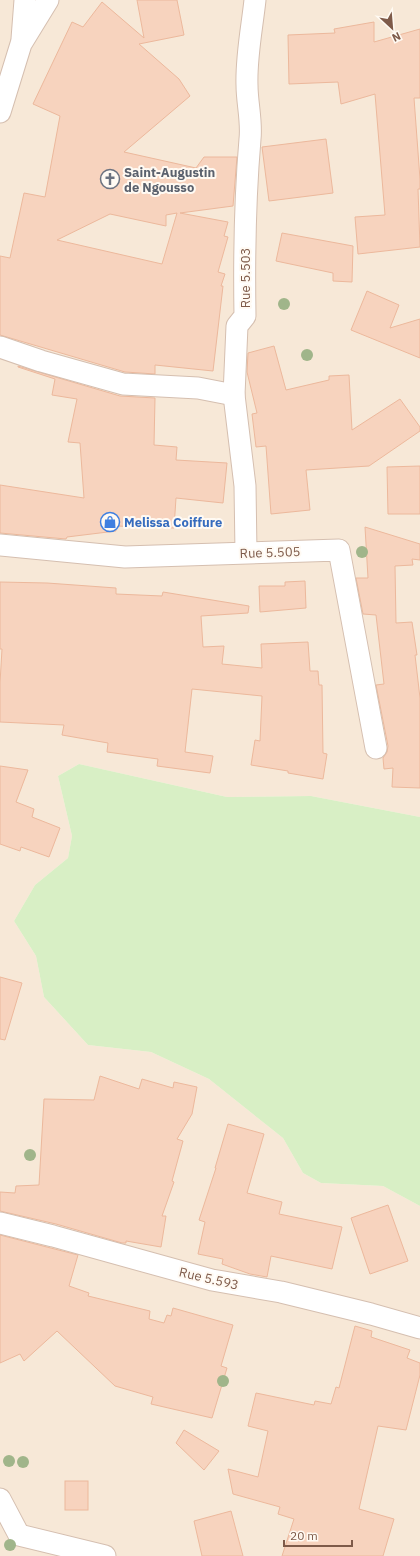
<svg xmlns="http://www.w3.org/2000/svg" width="420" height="1556" viewBox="0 0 420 1556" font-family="'IBM Plex Sans',sans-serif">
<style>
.residential{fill:#f7e8d7}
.green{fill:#d8efc5}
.building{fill:#f7d3be;stroke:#ecb89c;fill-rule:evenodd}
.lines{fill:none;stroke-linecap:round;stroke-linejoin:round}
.street-casing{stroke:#d5bfb0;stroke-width:23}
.street{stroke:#fff;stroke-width:21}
.tree{fill:#a0b58a}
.labels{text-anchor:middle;stroke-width:4;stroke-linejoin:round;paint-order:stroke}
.worship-label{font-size:13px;font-weight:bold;fill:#5b616d;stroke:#fffaf3;text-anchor:start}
.street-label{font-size:13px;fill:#7e5a49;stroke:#fffaf3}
.shop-label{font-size:13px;font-weight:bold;fill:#366cbe;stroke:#fffaf3;text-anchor:start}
</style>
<rect width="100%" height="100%" fill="#fff6ea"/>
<polygon class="residential" points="0,0 420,0 420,817 311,796 227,797 79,764 58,776 72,836 68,858 35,885 14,921 36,956 44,997 88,1045 151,1052 209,1079 283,1138 303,1173 321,1183 383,1186 420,1206 420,1556 0,1556"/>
<polygon class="green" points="79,764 227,797 311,796 420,817 420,1206 383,1186 321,1183 303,1173 283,1138 209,1079 151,1052 88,1045 44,997 36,956 14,921 35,885 68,858 72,836 58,776"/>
<g class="building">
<path d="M137,0h40l7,35 -45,9 40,35 11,17 -66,56 72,16 8,-11h33l-4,49 -53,7 48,9 -4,14 4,1 -10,35 7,2 -4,12h2l-10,85 -58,-6v9l-30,-2 -125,-37v-79l10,2 14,-65 21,4 15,-81 -27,-12 39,-82 11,5 19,-25 42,36zM177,213l-15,51 -105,-24 53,-26 56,12v-11z"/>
<polygon points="374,22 374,42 420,29 420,98 414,98 420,179 420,189 418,189 420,247 358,254 355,217 385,215 375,94 341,104 338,82 289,84 288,35 335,33 334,29"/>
<polygon points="326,139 333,193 269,201 262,147"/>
<polygon points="282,233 353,246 352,282 333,281 333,273 276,261"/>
<polygon points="367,291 399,305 390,328 420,319 420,358 351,330"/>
<polygon points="274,346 286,390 329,380 329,376 349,375 352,430 400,399 420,427 420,431 369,466 306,470 310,510 271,514 266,446 256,447 252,414 257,413 247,372 248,353"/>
<polygon points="18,366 120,396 155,398 154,445 177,447 176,460 227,463 223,503 176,498 174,528 116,526 116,531 67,537 66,539 0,533 0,485 84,498 80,443 68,442 77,399 52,395 55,379 18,367"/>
<polygon points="420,466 420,514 388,514 387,467"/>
<polygon points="365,527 420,544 420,560 412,559 413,565 395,566 396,623 412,622 417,655 415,655 420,698 420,788 392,787 393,768 384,769 383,758 387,752 388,746 376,685 384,684 376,615 363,614 356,578 368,578"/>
<polygon points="305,581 306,608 260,612 259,586 285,586 285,582"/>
<polygon points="0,582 47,583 116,588 116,594 162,596 163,592 249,606 248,613 201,616 203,647 224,646 222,664 262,668 261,644 308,642 310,671 318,671 319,685 322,685 323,753 327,754 323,779 288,773 288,771 251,765 255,740 260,741 262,696 192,689 185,752 213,756 210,773 157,766 158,759 107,752 108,743 62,735 64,725 0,722 0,683 2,649 0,649"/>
<polygon points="0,766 28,770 16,802 34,809 32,817 60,828 49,857 21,847 20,851 0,844"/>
<polygon points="0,977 22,983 5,1040 0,1039"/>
<polygon points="100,1076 139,1089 142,1079 173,1088 174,1082 197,1087 192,1114 177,1139 183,1141 172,1181 174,1182 162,1216 166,1216 161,1247 126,1241 126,1243 122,1243 56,1224 0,1211 0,1192 15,1193 16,1186 39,1185 44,1099 94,1100"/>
<polygon points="228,1124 264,1134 247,1193 282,1202 279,1214 342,1227 332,1269 271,1256 267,1277 250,1274 222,1264 223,1259 198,1254 205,1222 199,1220 216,1168 215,1168"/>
<polygon points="388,1205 408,1261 370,1274 351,1218"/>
<polygon points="0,1235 78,1255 69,1286 89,1293 88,1296 150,1311 149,1319 164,1323 167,1315 171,1316 173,1308 233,1325 221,1366 227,1368 212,1418 151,1404 153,1397 115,1386 57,1331 24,1361 20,1354 0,1363"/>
<polygon points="355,1326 372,1331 371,1337 410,1350 407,1358 420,1363 420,1375 406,1430 378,1426 359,1509 394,1519 383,1556 282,1556 294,1519 278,1514 280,1507 233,1494 228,1469 258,1477 268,1431 248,1426 256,1393 314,1405 315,1401 331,1404 336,1387 339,1388"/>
<polygon points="184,1430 219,1451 204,1470 176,1443"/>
<rect x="65" y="1481" width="23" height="29"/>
<polygon points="231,1511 243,1556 202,1556 194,1521"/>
</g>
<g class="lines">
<defs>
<g id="street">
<polyline points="22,39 25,0"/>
<polyline points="0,112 21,44 48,0"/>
<polyline points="0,347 41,361 123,384 198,388 234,395"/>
<polyline points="0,545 125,557 339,550 376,748"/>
<path d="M246,552l-1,-66 -11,-91 3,-69 8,-10c-1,-59 0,-118 5,-177 2,-18 -3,-36 -3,-54 -1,-28 5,-57 8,-85"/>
<polyline points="0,1223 53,1236 212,1280 281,1292 371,1314 420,1328"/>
<polyline points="0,1499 19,1535 105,1556"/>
</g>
</defs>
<use href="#street" class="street-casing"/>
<use href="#street" class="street"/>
</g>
<g class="tree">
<circle cx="284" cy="304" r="6"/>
<circle cx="307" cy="355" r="6"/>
<circle cx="362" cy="552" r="6"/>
<circle cx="30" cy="1155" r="6"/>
<circle cx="223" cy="1381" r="6"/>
<circle cx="9" cy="1461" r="6"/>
<circle cx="23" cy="1462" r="6"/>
<circle cx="10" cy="1545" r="6"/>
</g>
<defs>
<symbol id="church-ring" viewBox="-11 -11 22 22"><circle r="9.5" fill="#fffaf3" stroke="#6b7280" stroke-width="1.5"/><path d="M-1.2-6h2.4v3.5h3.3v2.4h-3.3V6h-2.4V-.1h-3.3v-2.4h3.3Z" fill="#6b7280"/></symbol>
<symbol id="shop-ring" viewBox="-11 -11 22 22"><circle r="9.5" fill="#fffaf3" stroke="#3f7fe0" stroke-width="1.5"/><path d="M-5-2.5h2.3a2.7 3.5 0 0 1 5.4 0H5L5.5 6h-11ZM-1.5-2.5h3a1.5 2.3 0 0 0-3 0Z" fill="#3f7fe0"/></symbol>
</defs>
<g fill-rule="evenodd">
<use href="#church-ring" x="99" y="168" width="22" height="22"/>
<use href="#shop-ring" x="99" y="511" width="22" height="22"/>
</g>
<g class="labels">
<g class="worship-label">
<text x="124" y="177">Saint-Augustin<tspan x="124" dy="15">de Ngousso</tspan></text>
</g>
<g class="street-label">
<text transform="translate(245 278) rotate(-90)" y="5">Rue 5.503</text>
<text transform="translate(270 552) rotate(-2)" y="5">Rue 5.505</text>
<text transform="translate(209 1278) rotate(13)" y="5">Rue 5.593</text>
</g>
<g class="shop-label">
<text x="124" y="527">Melissa Coiffure</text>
</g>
</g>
<g transform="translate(392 28) rotate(154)" stroke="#fffaf3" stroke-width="3" paint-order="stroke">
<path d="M0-3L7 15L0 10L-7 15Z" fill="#7e5a49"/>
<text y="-6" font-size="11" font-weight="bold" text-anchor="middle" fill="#7e5a49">N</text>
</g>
<path d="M284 1540v6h68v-6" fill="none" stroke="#7e5a49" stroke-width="2"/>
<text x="290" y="1540" font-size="12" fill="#7e5a49" stroke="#fffaf3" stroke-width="3" paint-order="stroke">20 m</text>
</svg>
